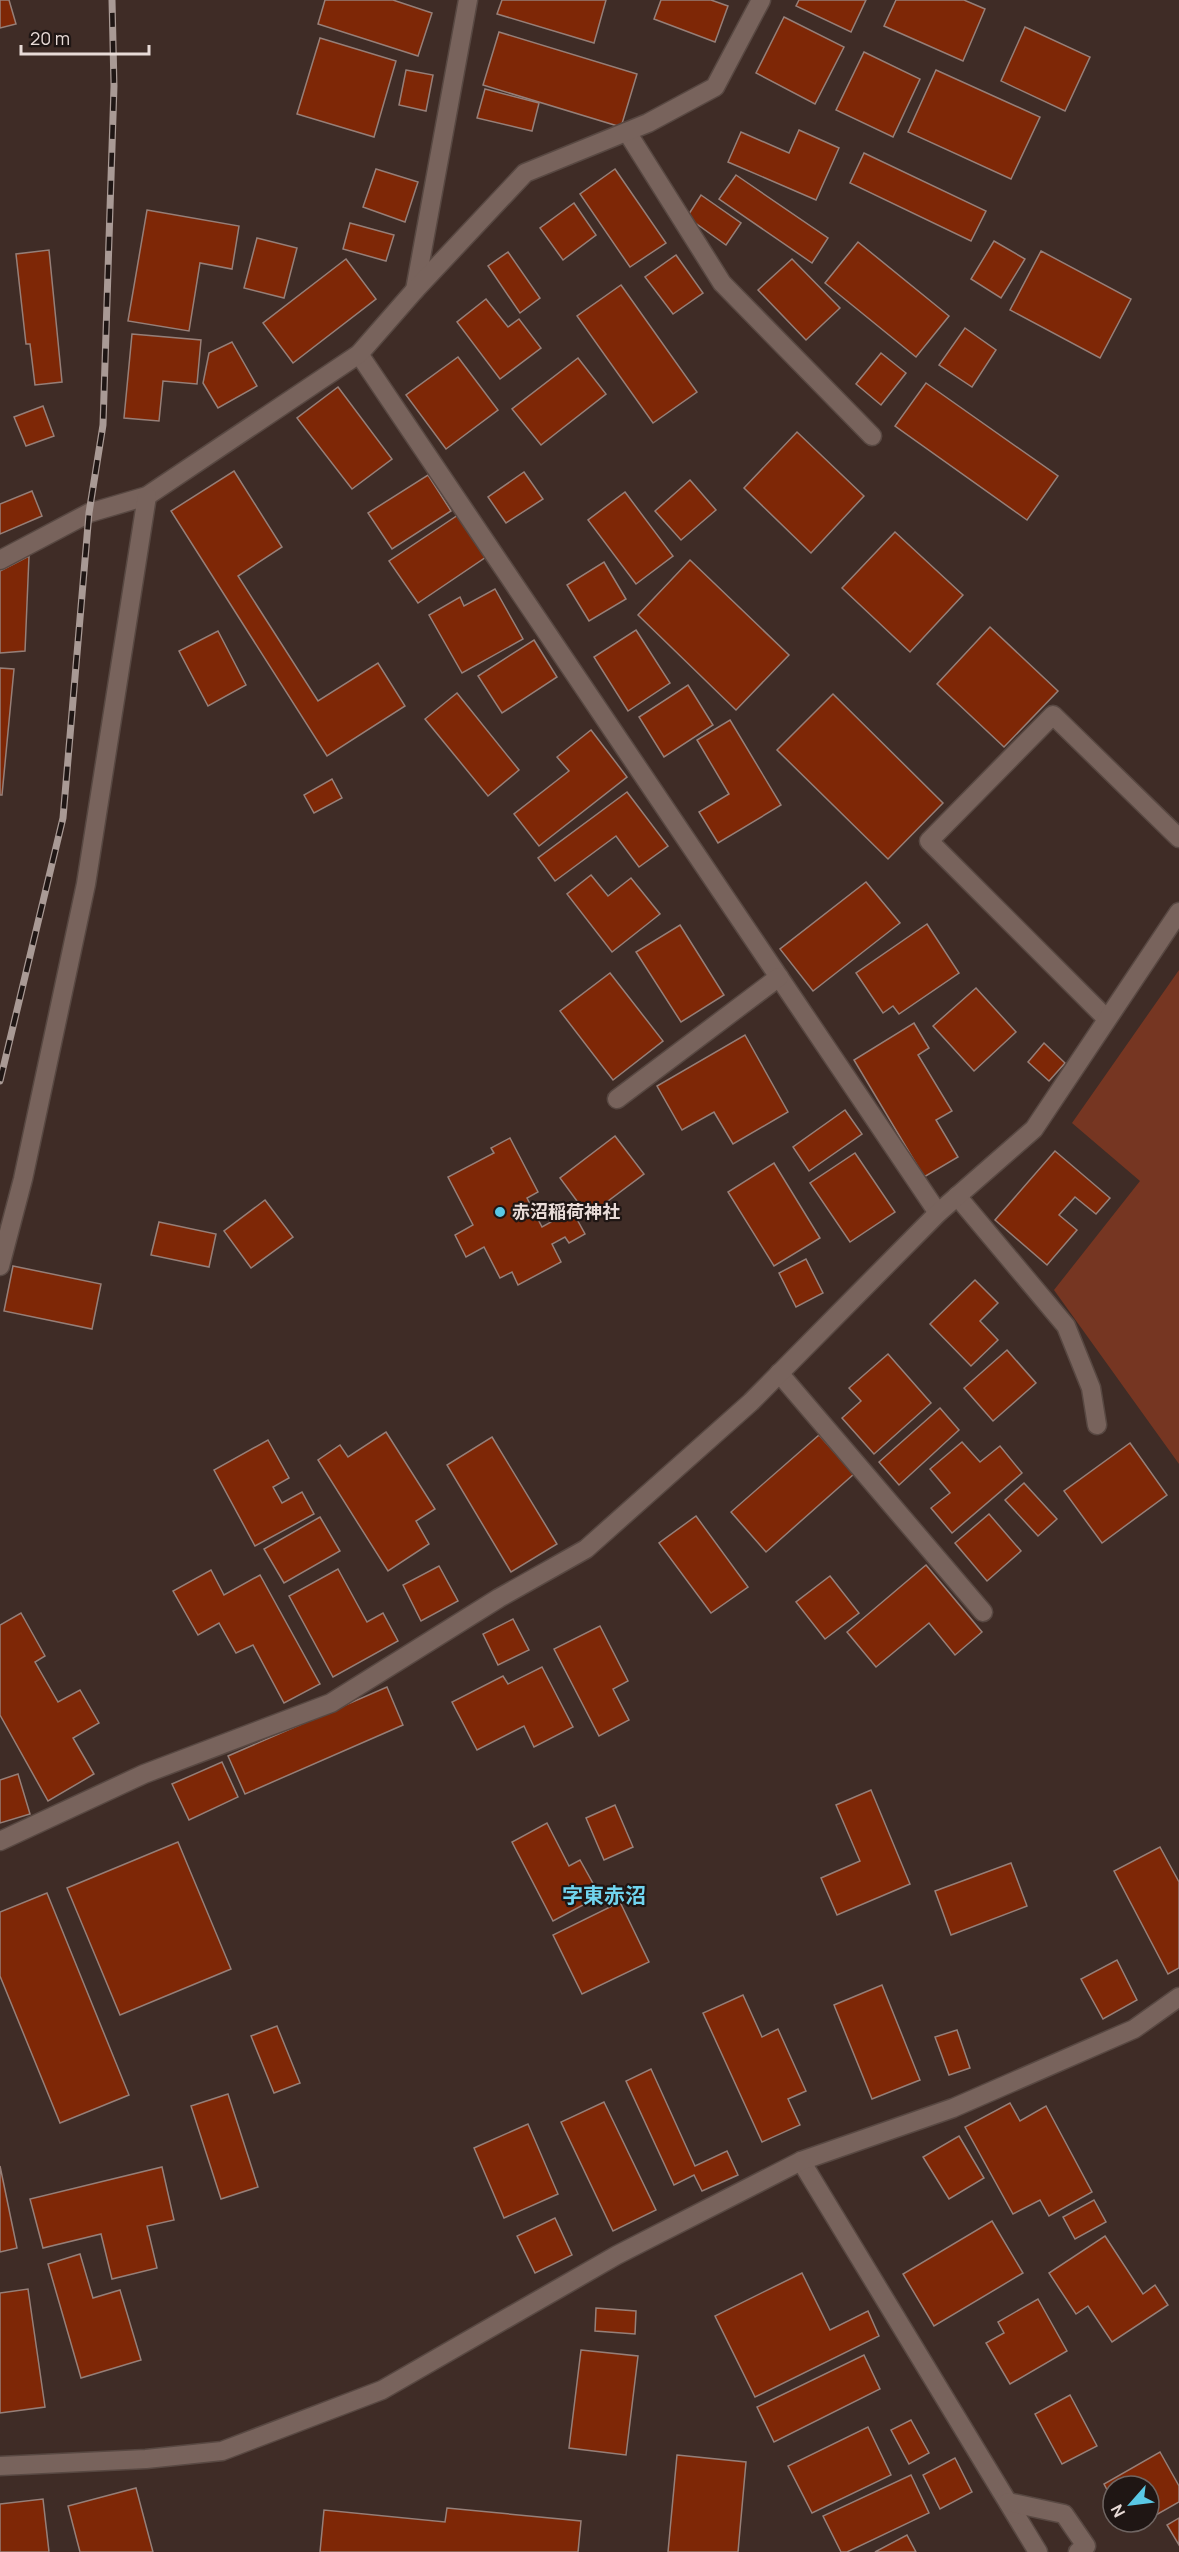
<svg xmlns="http://www.w3.org/2000/svg" width="1179" height="2552" viewBox="0 0 1179 2552" font-family="Manrope,'Noto Sans JP',sans-serif">
<style>
.green{fill:#763622}
.building{fill:#7e2706;stroke:#967f78;stroke-width:1.5}
.lines{fill:none;stroke-linecap:round;stroke-linejoin:round}
.minor-casing{stroke:#584842;stroke-width:21}
.minor{stroke:#78635c;stroke-width:18}
.rail-casing{stroke:#a99a95;stroke-width:7}
.rail{stroke:#1f1614;stroke-width:4.5;stroke-dasharray:14;stroke-linecap:butt}
.poi-dot{fill:#5ac8e5;stroke:#1f1614;stroke-width:2}
.labels{text-anchor:middle;stroke-width:4.5;stroke-linejoin:round;paint-order:stroke}
.poi-label{font-size:18px;font-weight:bold;fill:#e8dbd7;stroke:#1f1614;text-anchor:start}
.quarter-label{font-size:21px;font-weight:bold;fill:#71d4ef;stroke:#1f1614}
</style>
<rect width="100%" height="100%" fill="#3f2c26"/>
<polygon class="green" points="1179,970 1179,1464 1054,1290 1140,1181 1072,1123"/>
<g class="building">
<polygon points="0,0 9,0 16,24 0,28"/>
<polygon points="325,0 393,0 432,13 418,56 318,24"/>
<polygon points="502,0 606,0 594,43 497,14"/>
<polygon points="661,0 711,0 728,6 715,42 654,19"/>
<polygon points="799,0 866,0 851,32 796,6"/>
<polygon points="896,0 964,0 985,9 963,61 884,26"/>
<polygon points="784,17 844,47 815,104 756,73"/>
<polygon points="1025,27 1090,57 1065,111 1001,81"/>
<polygon points="499,32 637,74 621,127 483,85"/>
<polygon points="320,38 396,61 374,137 297,114"/>
<polygon points="864,52 920,79 893,137 836,110"/>
<polygon points="406,70 433,75 426,111 399,105"/>
<polygon points="936,70 1040,117 1011,179 908,132"/>
<polygon points="485,89 539,103 532,131 477,118"/>
<polygon points="799,130 839,148 816,200 728,162 741,132 789,153"/>
<polygon points="864,153 986,211 971,241 850,183"/>
<polygon points="376,169 418,182 405,222 363,207"/>
<polygon points="615,169 666,243 630,267 580,194"/>
<polygon points="736,175 828,238 812,263 719,199"/>
<polygon points="701,195 741,223 726,245 687,217"/>
<polygon points="574,203 596,235 563,260 540,228"/>
<polygon points="147,210 239,226 232,269 200,263 189,331 128,321"/>
<polygon points="350,223 394,235 386,261 343,249"/>
<polygon points="257,238 297,248 284,298 244,288"/>
<polygon points="994,241 1025,259 1001,298 971,279"/>
<polygon points="858,242 949,316 916,357 825,283"/>
<polygon points="49,250 62,382 35,385 30,344 26,344 16,254"/>
<polygon points="1041,251 1131,299 1100,358 1010,310"/>
<polygon points="508,252 540,298 520,313 488,266"/>
<polygon points="676,255 703,293 673,314 645,277"/>
<polygon points="346,259 376,299 293,363 263,323"/>
<polygon points="792,259 840,308 806,340 758,290"/>
<polygon points="621,285 697,392 653,423 577,316"/>
<polygon points="486,299 508,327 519,319 541,348 500,379 457,322"/>
<polygon points="965,328 996,350 972,387 939,365"/>
<polygon points="132,334 201,340 197,384 163,381 159,421 124,418"/>
<polygon points="232,342 257,386 218,408 203,383 209,353"/>
<polygon points="881,353 906,373 881,405 856,384"/>
<polygon points="458,357 498,410 446,449 406,395"/>
<polygon points="578,358 606,394 541,445 512,409"/>
<polygon points="926,383 1058,476 1027,520 895,426"/>
<polygon points="338,387 392,459 352,489 297,418"/>
<polygon points="43,406 54,436 26,446 14,417"/>
<polygon points="797,432 864,496 811,553 744,488"/>
<polygon points="234,471 282,547 238,576 318,701 378,663 405,706 327,756 171,511"/>
<polygon points="524,472 543,499 506,523 488,497"/>
<polygon points="428,475 451,511 392,549 368,513"/>
<polygon points="690,480 716,510 681,540 655,511"/>
<polygon points="32,491 42,516 0,534 0,504"/>
<polygon points="625,492 673,556 636,584 588,520"/>
<polygon points="458,515 486,557 418,603 389,561"/>
<polygon points="895,532 963,595 910,652 842,588"/>
<polygon points="29,556 25,651 0,653 0,571"/>
<polygon points="690,560 789,655 736,710 638,615"/>
<polygon points="604,562 626,599 589,621 567,585"/>
<polygon points="495,589 523,639 462,673 429,615 460,597 464,606"/>
<polygon points="990,627 1058,691 1004,747 937,684"/>
<polygon points="636,630 670,683 628,711 594,657"/>
<polygon points="218,631 246,685 208,706 179,651"/>
<polygon points="534,640 557,677 502,713 478,676"/>
<polygon points="0,668 14,669 2,795 0,795"/>
<polygon points="688,685 713,725 664,757 639,717"/>
<polygon points="457,693 519,770 488,796 425,719"/>
<polygon points="833,694 943,803 888,859 777,750"/>
<polygon points="730,720 781,805 718,843 699,812 729,794 697,740"/>
<polygon points="591,730 627,777 539,846 514,814 569,771 557,757"/>
<polygon points="332,779 342,798 314,813 304,795"/>
<polygon points="627,792 668,846 639,867 616,836 555,881 538,858"/>
<polygon points="591,875 608,896 631,878 660,914 612,952 567,894"/>
<polygon points="866,882 900,923 813,991 780,949"/>
<polygon points="927,924 959,973 899,1014 893,1006 883,1013 856,973"/>
<polygon points="680,925 724,995 681,1022 636,952"/>
<polygon points="610,973 663,1041 613,1080 560,1011"/>
<polygon points="976,988 1016,1032 974,1071 933,1026"/>
<polygon points="914,1023 929,1048 918,1055 952,1111 936,1120 958,1157 924,1177 854,1060"/>
<polygon points="745,1035 788,1112 733,1144 714,1112 682,1130 657,1086"/>
<polygon points="1044,1043 1065,1063 1049,1081 1028,1062"/>
<polygon points="845,1110 862,1134 809,1171 793,1147"/>
<polygon points="615,1136 644,1174 588,1216 560,1178"/>
<polygon points="510,1138 538,1192 527,1198 542,1227 562,1216 558,1208 568,1203 585,1234 569,1243 565,1237 552,1244 561,1262 518,1285 512,1272 500,1278 484,1247 466,1257 455,1235 473,1225 448,1177 494,1153 491,1148"/>
<polygon points="1055,1151 1110,1198 1096,1214 1075,1197 1059,1215 1077,1230 1047,1265 995,1220"/>
<polygon points="855,1153 895,1212 850,1242 810,1183"/>
<polygon points="774,1163 820,1238 774,1266 728,1192"/>
<polygon points="265,1200 293,1237 251,1268 224,1231"/>
<polygon points="159,1222 216,1234 209,1267 151,1255"/>
<polygon points="806,1259 823,1293 796,1307 779,1273"/>
<polygon points="13,1266 101,1284 92,1329 4,1311"/>
<polygon points="975,1280 998,1303 980,1321 998,1340 971,1366 930,1324"/>
<polygon points="1007,1350 1036,1383 993,1421 964,1388"/>
<polygon points="888,1354 931,1403 874,1454 842,1418 861,1401 849,1388"/>
<polygon points="940,1408 959,1430 899,1485 879,1462"/>
<polygon points="386,1432 435,1509 416,1521 429,1544 388,1571 318,1460 340,1445 348,1457"/>
<polygon points="819,1435 854,1474 766,1552 731,1512"/>
<polygon points="492,1437 557,1544 511,1572 447,1465"/>
<polygon points="268,1440 289,1478 273,1487 282,1503 302,1492 314,1514 255,1546 214,1470"/>
<polygon points="962,1442 980,1462 1000,1446 1022,1473 952,1533 931,1508 950,1493 930,1469"/>
<polygon points="1130,1443 1167,1495 1102,1543 1064,1491"/>
<polygon points="1024,1483 1057,1519 1038,1536 1005,1500"/>
<polygon points="989,1514 1021,1551 987,1581 955,1543"/>
<polygon points="696,1516 748,1587 711,1613 659,1543"/>
<polygon points="320,1517 340,1551 284,1583 264,1549"/>
<polygon points="926,1565 982,1632 955,1655 929,1623 876,1667 847,1632"/>
<polygon points="439,1566 458,1601 421,1621 403,1585"/>
<polygon points="338,1569 367,1622 383,1613 398,1641 333,1677 289,1596"/>
<polygon points="211,1570 224,1595 260,1575 320,1684 284,1703 253,1645 236,1653 219,1623 198,1635 173,1591"/>
<polygon points="830,1576 859,1613 825,1639 796,1602"/>
<polygon points="21,1613 45,1656 35,1662 58,1702 80,1690 99,1723 73,1738 94,1774 48,1801 0,1715 0,1625"/>
<polygon points="513,1619 529,1650 498,1665 483,1634"/>
<polygon points="600,1626 628,1681 613,1689 629,1720 599,1736 554,1649"/>
<polygon points="542,1667 573,1727 534,1747 524,1726 477,1750 452,1702 503,1676 508,1684"/>
<polygon points="387,1687 403,1725 245,1794 228,1756"/>
<polygon points="222,1762 238,1797 189,1820 172,1784"/>
<polygon points="18,1774 30,1814 0,1823 0,1780"/>
<polygon points="871,1790 910,1884 837,1915 821,1878 860,1861 836,1805"/>
<polygon points="615,1805 633,1847 604,1860 586,1818"/>
<polygon points="547,1823 569,1866 580,1860 600,1896 553,1921 512,1842"/>
<polygon points="178,1842 231,1969 120,2015 67,1888"/>
<polygon points="1160,1847 1179,1882 1179,1968 1168,1974 1114,1871"/>
<polygon points="1011,1863 1027,1906 951,1935 935,1891"/>
<polygon points="47,1893 129,2095 60,2123 0,1976 0,1912"/>
<polygon points="620,1902 649,1962 582,1994 553,1935"/>
<polygon points="1117,1960 1137,2000 1103,2019 1081,1979"/>
<polygon points="882,1985 920,2080 872,2099 834,2005"/>
<polygon points="743,1995 762,2037 778,2029 806,2091 788,2099 800,2125 762,2142 703,2013"/>
<polygon points="277,2026 300,2083 274,2093 251,2036"/>
<polygon points="957,2030 970,2068 949,2075 935,2037"/>
<polygon points="651,2069 695,2166 727,2151 738,2175 702,2191 694,2175 674,2185 626,2081"/>
<polygon points="228,2094 258,2187 221,2199 191,2106"/>
<polygon points="604,2102 656,2210 613,2231 561,2122"/>
<polygon points="1010,2103 1020,2121 1046,2106 1092,2192 1049,2216 1040,2200 1013,2214 965,2127"/>
<polygon points="528,2124 558,2194 504,2218 474,2148"/>
<polygon points="959,2136 984,2178 949,2199 923,2157"/>
<polygon points="0,2166 17,2248 0,2252"/>
<polygon points="162,2167 174,2220 147,2226 157,2268 112,2279 101,2234 43,2248 30,2199"/>
<polygon points="1094,2200 1106,2222 1075,2239 1063,2217"/>
<polygon points="555,2218 572,2255 535,2273 517,2236"/>
<polygon points="992,2221 1023,2273 934,2326 903,2274"/>
<polygon points="1105,2236 1143,2294 1155,2285 1168,2305 1112,2342 1088,2306 1076,2314 1049,2273"/>
<polygon points="80,2254 93,2298 120,2290 141,2360 81,2378 48,2264"/>
<polygon points="802,2273 830,2330 868,2311 879,2336 755,2397 715,2316"/>
<polygon points="28,2289 45,2407 0,2413 0,2293"/>
<polygon points="1038,2299 1067,2351 1010,2384 986,2343 1004,2333 998,2322"/>
<polygon points="596,2308 636,2311 635,2334 595,2331"/>
<polygon points="581,2350 638,2356 626,2455 569,2448"/>
<polygon points="864,2355 880,2389 774,2442 757,2407"/>
<polygon points="1070,2395 1097,2446 1062,2464 1035,2414"/>
<polygon points="911,2420 929,2453 909,2464 891,2430"/>
<polygon points="868,2427 891,2475 812,2513 788,2466"/>
<polygon points="1160,2452 1179,2486 1179,2502 1149,2519 1149,2486 1113,2486 1113,2501 1104,2484"/>
<polygon points="677,2455 746,2462 738,2552 668,2552"/>
<polygon points="955,2458 972,2492 940,2509 923,2475"/>
<polygon points="911,2475 929,2513 847,2552 841,2552 823,2516"/>
<polygon points="136,2488 153,2552 80,2552 68,2506"/>
<polygon points="43,2499 49,2552 0,2552 0,2504"/>
<polygon points="447,2508 581,2521 578,2552 320,2552 324,2510 445,2522"/>
<polygon points="1179,2518 1179,2545 1167,2525"/>
<polygon points="907,2535 916,2552 875,2552"/>
</g>
<g class="lines">
<defs>
<g id="minor">
<polyline points="627,132 722,283 872,436"/>
<polyline points="415,290 468,0"/>
<polyline points="359,354 938,1213"/>
<polyline points="0,560 89,513 147,496 359,354 415,290 525,173 648,123 715,87 761,0"/>
<polyline points="1107,1019 929,841 1053,715 1179,838"/>
<polyline points="617,1099 779,977"/>
<polyline points="957,1196 1066,1326 1091,1388 1097,1425"/>
<polyline points="0,1266 23,1179 86,884 147,496"/>
<polyline points="779,1373 983,1612"/>
<polyline points="0,1841 144,1774 331,1703 499,1598 586,1549 751,1402 938,1213 1034,1129 1179,912"/>
<polyline points="801,2161 1038,2552"/>
<polyline points="0,2466 146,2459 222,2451 382,2390 617,2255 801,2161 953,2108 1134,2029 1179,1997"/>
<polyline points="1008,2502 1064,2514 1086,2546 1078,2552"/>
</g>
</defs>
<use href="#minor" class="minor-casing"/>
<use href="#minor" class="minor"/>
<defs>
<polyline id="rail" points="0,1081 63,818 89,513 103,425 114,86 112,0"/>
</defs>
<use href="#rail" class="rail-casing"/>
<use href="#rail" class="rail"/>
</g>
<circle class="poi-dot" cx="500" cy="1212" r="6"/>
<g class="labels">
<g class="poi-label">
<text x="512" y="1218">赤沼稲荷神社</text>
</g>
<g class="quarter-label">
<text x="604" y="1903">字東赤沼</text>
</g>
</g>
<g transform="translate(1131 2504) rotate(242)"><circle r="28" fill="#1f1614" stroke="#6f6562" stroke-width="1.5"/>
<path d="M0-4.5L10 22L0 15L-10 22Z" fill="#5ac8e5"/>
<text y="-9" font-size="16" font-weight="bold" text-anchor="middle" fill="#e8dbd7">N</text>
</g>
<path d="M21 45v9h128v-9" fill="none" stroke="#e8dbd7" stroke-width="3"/>
<text x="30" y="45" font-size="18" fill="#e8dbd7" stroke="#1f1614" stroke-width="4.5" paint-order="stroke">20 m</text>
</svg>
